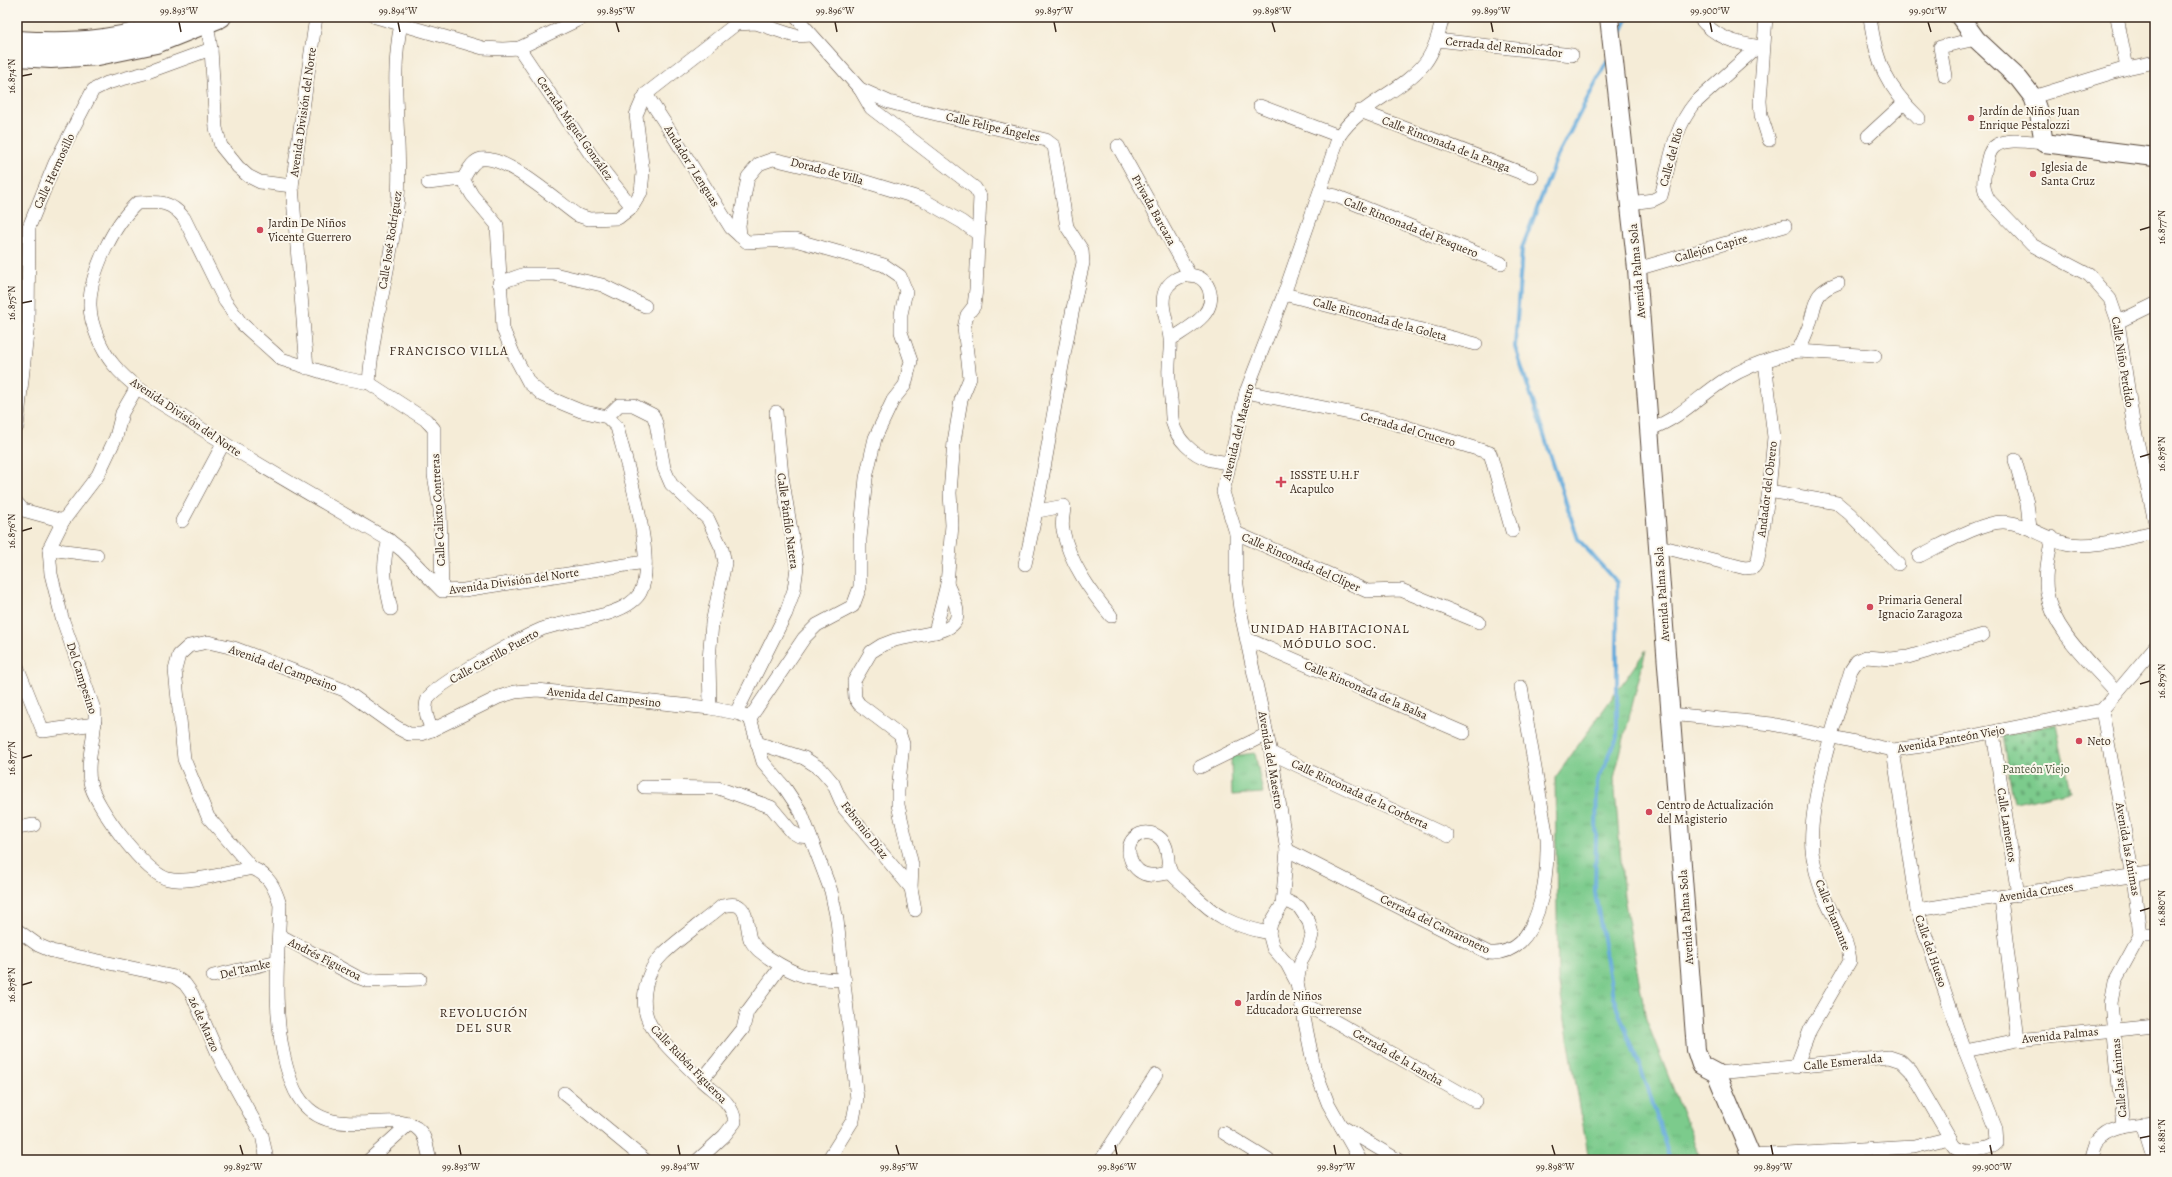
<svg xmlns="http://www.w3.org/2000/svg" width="2172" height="1177" viewBox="0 0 2172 1177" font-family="Alegreya,serif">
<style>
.cemetery{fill:url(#cemetery-stones);stroke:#5b7a55}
.park{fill:url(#park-tufts);stroke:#5b7a55}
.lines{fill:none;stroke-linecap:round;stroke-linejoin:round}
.stream{stroke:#66acdc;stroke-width:4}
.street-casing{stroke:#57473a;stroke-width:14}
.secondary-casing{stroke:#57473a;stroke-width:20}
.primary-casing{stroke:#57473a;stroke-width:22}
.street{stroke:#fff;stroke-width:13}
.secondary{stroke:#fff;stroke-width:18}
.primary{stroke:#fff;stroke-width:20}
.ticks{fill:none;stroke:#3b2a1e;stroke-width:1.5}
.poi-dot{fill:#d1495b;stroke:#fbf7ec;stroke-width:1.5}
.labels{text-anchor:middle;stroke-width:4;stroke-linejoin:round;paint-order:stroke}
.street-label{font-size:12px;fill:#3b2a1e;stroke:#fbf7ec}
.poi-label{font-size:12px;fill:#3b2a1e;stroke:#fbf7ec;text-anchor:start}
.park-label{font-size:12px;fill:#4e5a3f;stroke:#fbf7ec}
.neighbourhood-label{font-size:13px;letter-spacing:1px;fill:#3b2a1e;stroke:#fbf7ec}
.neatline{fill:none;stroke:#3b2a1e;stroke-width:1.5}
.ticks-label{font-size:10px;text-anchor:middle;fill:#3b2a1e}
</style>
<defs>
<pattern id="cemetery-stones" width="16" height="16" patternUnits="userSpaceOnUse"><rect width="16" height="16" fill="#7bcb8c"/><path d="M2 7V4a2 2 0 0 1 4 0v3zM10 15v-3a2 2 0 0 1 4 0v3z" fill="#6bae78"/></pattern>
<pattern id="park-tufts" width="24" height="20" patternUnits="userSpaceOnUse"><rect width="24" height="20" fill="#7bcb8c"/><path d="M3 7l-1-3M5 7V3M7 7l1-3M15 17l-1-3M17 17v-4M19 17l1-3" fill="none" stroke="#6bae78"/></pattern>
</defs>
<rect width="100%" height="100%" fill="#fbf7ec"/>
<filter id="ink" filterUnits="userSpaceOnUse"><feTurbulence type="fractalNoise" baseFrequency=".025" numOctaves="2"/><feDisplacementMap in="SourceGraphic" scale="8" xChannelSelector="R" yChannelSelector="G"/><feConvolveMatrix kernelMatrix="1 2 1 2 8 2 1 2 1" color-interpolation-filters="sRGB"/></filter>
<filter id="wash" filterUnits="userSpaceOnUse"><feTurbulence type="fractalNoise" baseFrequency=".012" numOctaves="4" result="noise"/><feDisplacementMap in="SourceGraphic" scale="16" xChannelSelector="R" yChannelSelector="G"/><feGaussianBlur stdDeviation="0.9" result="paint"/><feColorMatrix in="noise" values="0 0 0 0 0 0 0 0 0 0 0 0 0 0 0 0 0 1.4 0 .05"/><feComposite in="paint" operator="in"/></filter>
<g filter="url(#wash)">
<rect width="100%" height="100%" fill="#f5ecd7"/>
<polygon class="cemetery" points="2056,724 2070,791 2014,803 2002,736"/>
<g class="park">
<polygon points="1646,650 1614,778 1624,897 1646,1019 1701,1160 1589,1160 1558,979 1555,778"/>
<polygon points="1255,753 1263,793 1232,795 1231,756"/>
</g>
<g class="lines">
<g class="stream">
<polyline points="1618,39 1628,17"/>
<polyline points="1607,61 1556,159 1522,248 1515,347 1578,539 1617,583 1617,738 1597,782 1595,892 1613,997 1648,1088 1670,1160"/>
</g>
</g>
</g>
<g filter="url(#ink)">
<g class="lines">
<defs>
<g id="street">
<polyline points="376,17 483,48 503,49 519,48 584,17"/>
<path d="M796,17l64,72 29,13 26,7 131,31 8,6 13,81 15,23 1,13c-24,99 -35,201 -58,301"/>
<path d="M1699,17c16,21 38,27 63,30"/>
<polyline points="1766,17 1760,101 1761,115 1769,140"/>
<path d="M1870,17c6,46 16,69 49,101"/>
<polyline points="2117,17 2127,68"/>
<polyline points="207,23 211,49 216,128 221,146 238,167 248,176 260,182 292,186"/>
<polyline points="1437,40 1572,55"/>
<polyline points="519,48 591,155 632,207"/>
<polyline points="1945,76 1940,47 1976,39"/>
<polyline points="860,89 871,108 975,188 980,196 976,289 974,306 967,315 964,328 970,378 961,400 954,442 950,493 952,525 947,584 935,632 895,640 882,645 871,652 854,681 855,698 859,704 900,735 903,744 898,791 898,805 912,865 911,888 915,910"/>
<polyline points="646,94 672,134 731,228 740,236"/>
<polyline points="2033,97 2127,68 2155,62"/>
<polyline points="1260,106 1339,136"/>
<polyline points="1360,111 1532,177"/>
<polyline points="1868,136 1904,103"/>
<path d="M2044,143c-14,-1 -39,-6 -50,4 -6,5 -6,13 -8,20 -3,13 -4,21 3,33l43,45 57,30 21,24 8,23 15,100 22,100"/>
<polyline points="1118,146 1189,274"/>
<path d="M463,179c5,-8 9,-18 18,-20 25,-4 75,41 96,56l12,4 29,-1 14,-11 9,-15 2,-19 -7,-58 6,-14 4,-7 90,-70 20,-1 39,13 16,-1"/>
<polyline points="428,183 463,179"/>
<polyline points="1320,193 1336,196 1501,263"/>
<path d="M1630,203l23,-3 8,-4c9,-33 12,-67 34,-93l62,-56"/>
<polyline points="1637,269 1785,226"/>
<polyline points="499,283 525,274 554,274 602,285 645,306"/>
<polyline points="1284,294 1476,344"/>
<polyline points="2118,322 2155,304"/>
<path d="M1170,340c17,-12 48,-25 39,-51 -8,-21 -36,-16 -44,2 -6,15 4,34 5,48 1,9 -1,18 -1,27 -1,11 1,23 2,33 1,8 0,17 2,25 4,15 20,31 35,35 6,2 14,3 21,4"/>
<path d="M1798,351c4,-8 8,-17 11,-25 8,-24 3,-33 29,-43"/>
<polyline points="307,368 292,186 316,17"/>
<path d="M369,383c4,-63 24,-123 29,-186 4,-58 -9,-116 3,-173"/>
<path d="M137,387l-15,26 -6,24 -18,38 -35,46 -14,28 2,25 11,44 33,94c1,24 -9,46 -5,70 4,23 55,91 78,97 19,5 63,-7 84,-11"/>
<polyline points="1246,392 1384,420 1490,453 1512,531"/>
<polyline points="607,417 619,405 633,405 653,415 656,423 664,468 671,484 708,519 722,549 725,563 712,623 709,660 710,708"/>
<polyline points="17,427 28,323 29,227 55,163 93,90 107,83 145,73 211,49"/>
<path d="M1650,429c31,-11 49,-33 76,-50 21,-13 48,-22 72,-28l77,5"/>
<polyline points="2015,460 2027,503 2030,528"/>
<polyline points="1769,491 1837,503 1850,514 1898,564"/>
<polyline points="17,503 23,510 63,521"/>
<path d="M1038,511l26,-5c0,7 -3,17 -1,24 6,32 28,62 48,86"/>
<polyline points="182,521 223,444"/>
<polyline points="1236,533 1367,591 1401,590 1479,622"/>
<path d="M2052,537c-3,18 -8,38 -5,56 6,38 45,71 69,99"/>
<path d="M389,540c-8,26 -4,43 2,69"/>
<polyline points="1659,546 1745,568 1754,567 1758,560 1769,491 1774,437 1765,362"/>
<polyline points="49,549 97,555"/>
<path d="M1919,556c21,-10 63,-35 85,-34 24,1 43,19 66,22 28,4 58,-7 85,-12"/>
<path d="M442,591l-2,-82 -6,-34v-46l-8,-9 -57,-37 -31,-6 -57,-18 -40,-36 -16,-22 -41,-83c-14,-18 -26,-16 -47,-15 -23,21 -48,71 -47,103 0,18 12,45 23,58 18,23 46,38 70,53 67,44 137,83 206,123l14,11 39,40 22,-1 181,-28"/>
<path d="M935,632c33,-6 22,-26 12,-48"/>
<polyline points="1247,639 1464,733"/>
<polyline points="17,666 43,731 95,724"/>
<polyline points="2102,710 2133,876 2140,935 2115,981 2111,1003 2123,1127"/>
<polyline points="736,713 786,613 794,590 797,567 782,476 776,412"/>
<polyline points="1670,714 1772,724 1893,750 1922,746 2102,710 2155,647"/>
<polyline points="750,718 804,638 817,625 853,606 860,587 860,539 866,478 875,438 893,400 905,385 911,361 901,332 901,314 906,291 900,276 884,265 795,240 747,242 740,236 739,225 748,177 759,164 773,159 853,178 922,199 962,222 978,234"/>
<polyline points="750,718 763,762 785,788 801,812 831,891 837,920 857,1099 853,1120 828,1160"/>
<path d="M432,730c-4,-9 -9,-21 -4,-32 8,-14 95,-61 114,-69 25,-9 83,-11 98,-36 18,-31 -14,-130 -23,-166l-10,-10 -26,-6 -17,-7 -21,-9 -14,-12 -16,-30 -10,-24 -6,-104 -25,-30 -9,-16"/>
<polyline points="1993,733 2018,895"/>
<polyline points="757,743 804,758 821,769 833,783 844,808 911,888"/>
<polyline points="1271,753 1448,836"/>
<polyline points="1200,767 1267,734"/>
<polyline points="644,787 718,788 771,807 792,832 799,836 810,837"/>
<polyline points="17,828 34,825"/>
<path d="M1287,850l202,103c52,4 59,-78 58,-115l-26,-151"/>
<path d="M1171,873c-7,0 -15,3 -21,2 -17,-1 -28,-25 -16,-37 9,-8 20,-6 27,1 10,10 4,25 11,35 5,6 12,11 18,17 27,27 41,34 79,42"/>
<polyline points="2001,898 2018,1040"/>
<polyline points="1283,899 1299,907 1309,922 1312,935 1309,946 1301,961 1297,983"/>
<polyline points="1917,910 2155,872"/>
<polyline points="17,930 38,945 52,951 175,977 185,984 192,994 222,1063 262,1135 267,1160"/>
<polyline points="279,935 357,977 368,981 420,979"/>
<polyline points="2140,935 2155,935"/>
<polyline points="213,976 278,961"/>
<polyline points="1301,1002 1475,1101"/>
<polyline points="1965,1051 2018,1040 2155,1026"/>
<path d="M1796,1067l14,-37 40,-69c-2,-23 -18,-45 -27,-67 -4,-10 -7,-21 -9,-32 -12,-45 23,-146 37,-192l6,-9 9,-4 25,2 17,-2 75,-22"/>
<polyline points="1716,1073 1889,1057 1901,1061 1911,1071 1950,1138"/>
<polyline points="702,1080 743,1029 747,1012 781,966"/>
<polyline points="564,1093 645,1160"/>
<polyline points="2143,1124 2154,1160"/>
<polyline points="1341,1126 1398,1160"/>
<polyline points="1224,1133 1268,1160"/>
<path d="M1751,1156l163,-9 36,-9c1,3 3,7 5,9 10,7 35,4 42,-4l-1,-14 -31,-78 -48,-141 -24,-160"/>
<polyline points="369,1160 409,1124"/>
<path d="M430,1160c-2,-8 -4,-23 -10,-29 -23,-26 -91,16 -122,-35 -6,-9 -9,-20 -12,-31 -14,-53 -8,-106 -6,-160 -5,-17 -11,-30 -28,-37l-44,-51 -24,-58 -9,-89 4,-15 10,-9 19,-4 26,6 110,42 52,37 13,7h12l11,-4 67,-33 16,-5 22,-2 173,18 26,5 14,5"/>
<path d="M698,1160l26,-24 11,-14c-2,-20 -20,-29 -33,-41 -14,-14 -46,-43 -53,-59 -10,-21 -3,-52 14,-68 18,-17 40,-32 59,-48 6,-1 13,-3 18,1 8,6 7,23 10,32 4,9 12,14 19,19 31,20 40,21 76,22"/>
<polyline points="1101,1160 1156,1075"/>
<path d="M1360,1160l-32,-57 -14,-36 -17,-84 -10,-19 -14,-16 -4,-15 2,-10 11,-18 5,-55 -16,-97 -31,-144 -4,-32v-44l-13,-41 23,-100 38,-98 55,-158c22,-33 61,-43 86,-73 10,-13 14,-31 18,-46"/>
<path d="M2091,1160c2,-5 3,-13 6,-18 12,-17 39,-17 58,-19"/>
</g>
<g id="secondary">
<polyline points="1609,17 1637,269 1696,1050 1701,1065 1716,1073 1751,1156"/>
<polyline points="1960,17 1976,39 2019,79 2033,97 2039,114 2044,143 2155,157"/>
</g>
<g id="primary">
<path d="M17,41c59,4 110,0 165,-24"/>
<polyline points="17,56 51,58 98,55 156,43 221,17"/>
</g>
</defs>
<use href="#street" class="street-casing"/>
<use href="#secondary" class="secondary-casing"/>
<use href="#primary" class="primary-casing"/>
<use href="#street" class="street"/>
<use href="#secondary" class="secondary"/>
<use href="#primary" class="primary"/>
</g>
</g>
<path class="ticks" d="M179,22l2,10M398,22l2,10M616,22l3,10M835,22l2,10M1054,22l2,10M1272,22l3,10M1491,22l2,10M1710,22l2,10M1928,22l3,10M22,76l10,-2M2140,230l10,-3M22,303l10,-2M2140,457l10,-3M22,531l10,-3M2140,684l10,-3M22,758l10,-3M2140,911l10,-3M22,985l10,-3M2140,1138l10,-2M240,1145l3,10M459,1145l2,10M678,1145l2,10M896,1145l3,10M1115,1145l2,10M1334,1145l2,10M1552,1145l3,10M1771,1145l2,10M1990,1145l2,10"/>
<g class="poi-dot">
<circle cx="1971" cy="118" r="4"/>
<circle cx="2033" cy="174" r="4"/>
<circle cx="260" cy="230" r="4"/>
<path d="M1279 476h4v4h4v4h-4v4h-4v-4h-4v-4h4z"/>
<circle cx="1870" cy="607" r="4"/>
<circle cx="2079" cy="741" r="4"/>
<circle cx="1649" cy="812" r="4"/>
<circle cx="1238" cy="1003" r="4"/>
</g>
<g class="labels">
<g class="street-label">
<text transform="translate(1504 47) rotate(6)" y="4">Cerrada del Remolcador</text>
<text transform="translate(303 112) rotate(-82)" y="4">Avenida División del Norte</text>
<text transform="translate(993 127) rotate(13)" y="4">Calle Felipe Ángeles</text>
<text transform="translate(575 128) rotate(55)" y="4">Cerrada Miguel González</text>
<text transform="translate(1446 144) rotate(21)" y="4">Calle Rinconada de la Panga</text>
<text transform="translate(1671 157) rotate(-75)" y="4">Calle del Río</text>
<text transform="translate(692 166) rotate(58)" y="4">Andador 7 Lenguas</text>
<text transform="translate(54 171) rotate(-65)" y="4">Calle Hermosillo</text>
<text transform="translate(827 171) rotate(15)" y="4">Dorado de Villa</text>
<text transform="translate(1154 210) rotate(61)" y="4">Privada Barcaza</text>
<text transform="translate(1411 227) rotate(22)" y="4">Calle Rinconada del Pesquero</text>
<text transform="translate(390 240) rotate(-81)" y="4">Calle José Rodríguez</text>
<text transform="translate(1711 248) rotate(-16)" y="4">Callejón Capire</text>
<text transform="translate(1637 271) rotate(-95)" y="4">Avenida Palma Sola</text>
<text transform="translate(1380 319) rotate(15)" y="4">Calle Rinconada de la Goleta</text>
<text transform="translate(2123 362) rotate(81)" y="4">Calle Niño Perdido</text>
<text transform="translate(186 417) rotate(34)" y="4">Avenida División del Norte</text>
<text transform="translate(1408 429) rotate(16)" y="4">Cerrada del Crucero</text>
<text transform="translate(1238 432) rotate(-76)" y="4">Avenida del Maestro</text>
<text transform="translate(1767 489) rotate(-83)" y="4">Andador del Obrero</text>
<text transform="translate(438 510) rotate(-93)" y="4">Calle Calixto Contreras</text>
<text transform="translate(788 521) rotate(82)" y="4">Calle Pánfilo Natera</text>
<text transform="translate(1301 562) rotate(24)" y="4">Calle Rinconada del Clíper</text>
<text transform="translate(514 581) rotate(-8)" y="4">Avenida División del Norte</text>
<text transform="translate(1662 594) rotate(-94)" y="4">Avenida Palma Sola</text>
<text transform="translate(494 656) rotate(-29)" y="4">Calle Carrillo Puerto</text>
<text transform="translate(283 668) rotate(20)" y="4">Avenida del Campesino</text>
<text transform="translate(82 678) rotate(72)" y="4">Del Campesino</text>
<text transform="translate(1366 690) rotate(23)" y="4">Calle Rinconada de la Balsa</text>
<text transform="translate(604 697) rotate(6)" y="4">Avenida del Campesino</text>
<text transform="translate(1951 739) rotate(-10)" y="4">Avenida Panteón Viejo</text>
<text transform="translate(1271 760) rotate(80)" y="4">Avenida del Maestro</text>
<text transform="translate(1360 794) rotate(25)" y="4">Calle Rinconada de la Corberta</text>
<text transform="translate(2007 825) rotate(81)" y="4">Calle Lamentos</text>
<text transform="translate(865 830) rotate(52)" y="4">Febronio Diaz</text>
<text transform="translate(2128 849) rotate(80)" y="4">Avenida las Ánimas</text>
<text transform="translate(2036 892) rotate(-9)" y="4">Avenida Cruces</text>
<text transform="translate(1833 915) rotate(68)" y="4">Calle Diamante</text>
<text transform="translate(1686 917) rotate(-94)" y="4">Avenida Palma Sola</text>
<text transform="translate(1435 924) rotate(26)" y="4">Cerrada del Camaronero</text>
<text transform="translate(1931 951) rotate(71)" y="4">Calle del Hueso</text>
<text transform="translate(325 959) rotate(27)" y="4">Andrés Figueroa</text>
<text transform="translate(245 969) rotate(-13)" y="4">Del Tamke</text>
<text transform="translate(204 1024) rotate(66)" y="4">26 de Marzo</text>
<text transform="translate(2060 1035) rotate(-6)" y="4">Avenida Palmas</text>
<text transform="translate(1398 1057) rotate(30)" y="4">Cerrada de la Lancha</text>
<text transform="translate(1843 1062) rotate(-6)" y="4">Calle Esmeralda</text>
<text transform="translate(689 1064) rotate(46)" y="4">Calle Rubén Figueroa</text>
<text transform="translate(2119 1078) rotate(-95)" y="4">Calle las Ánimas</text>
</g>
<g class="poi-label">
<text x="1979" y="115">Jardín de Niños Juan<tspan x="1979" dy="14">Enrique Pestalozzi</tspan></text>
<text x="2041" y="171">Iglesia de<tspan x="2041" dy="14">Santa Cruz</tspan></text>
<text x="268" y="227">Jardin De Niños<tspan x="268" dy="14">Vicente Guerrero</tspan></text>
<text x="1290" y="479">ISSSTE U.H.F<tspan x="1290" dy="14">Acapulco</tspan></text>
<text x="1878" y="604">Primaria General<tspan x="1878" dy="14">Ignacio Zaragoza</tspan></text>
<text x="2087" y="745">Neto</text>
<text x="1657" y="809">Centro de Actualización<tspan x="1657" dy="14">del Magisterio</tspan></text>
<text x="1246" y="1000">Jardín de Niños<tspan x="1246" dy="14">Educadora Guerrerense</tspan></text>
</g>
<g class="park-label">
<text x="2036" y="773">Panteón Viejo</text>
</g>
<g class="neighbourhood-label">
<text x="449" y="355">FRANCISCO VILLA</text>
<text x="1330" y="633">UNIDAD HABITACIONAL<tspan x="1330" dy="15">MÓDULO SOC.</tspan></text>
<text x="484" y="1017">REVOLUCIÓN<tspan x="484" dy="15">DEL SUR</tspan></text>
</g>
</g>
<rect width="2172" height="1177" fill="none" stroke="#fbf7ec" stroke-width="44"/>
<rect x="22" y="22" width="2128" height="1133" class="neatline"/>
<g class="ticks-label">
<text x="179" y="14">99.893°W</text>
<text x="398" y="14">99.894°W</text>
<text x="616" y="14">99.895°W</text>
<text x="835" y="14">99.896°W</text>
<text x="1054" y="14">99.897°W</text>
<text x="1272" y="14">99.898°W</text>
<text x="1491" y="14">99.899°W</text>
<text x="1710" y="14">99.900°W</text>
<text x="1928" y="14">99.901°W</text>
<text transform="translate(11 76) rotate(-90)" y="4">16.874°N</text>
<text transform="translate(2161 227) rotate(-90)" y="4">16.877°N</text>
<text transform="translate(11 303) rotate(-90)" y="4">16.875°N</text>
<text transform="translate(2161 454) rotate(-90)" y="4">16.878°N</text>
<text transform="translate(11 531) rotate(-90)" y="4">16.876°N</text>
<text transform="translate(2161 681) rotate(-90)" y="4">16.879°N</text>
<text transform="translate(11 758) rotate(-90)" y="4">16.877°N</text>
<text transform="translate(2161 908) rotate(-90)" y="4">16.880°N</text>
<text transform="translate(11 985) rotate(-90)" y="4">16.878°N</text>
<text transform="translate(2161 1136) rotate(-90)" y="4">16.881°N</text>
<text x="243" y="1170">99.892°W</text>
<text x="461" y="1170">99.893°W</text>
<text x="680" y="1170">99.894°W</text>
<text x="899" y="1170">99.895°W</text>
<text x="1117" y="1170">99.896°W</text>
<text x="1336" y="1170">99.897°W</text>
<text x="1555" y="1170">99.898°W</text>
<text x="1773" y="1170">99.899°W</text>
<text x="1992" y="1170">99.900°W</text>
</g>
</svg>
